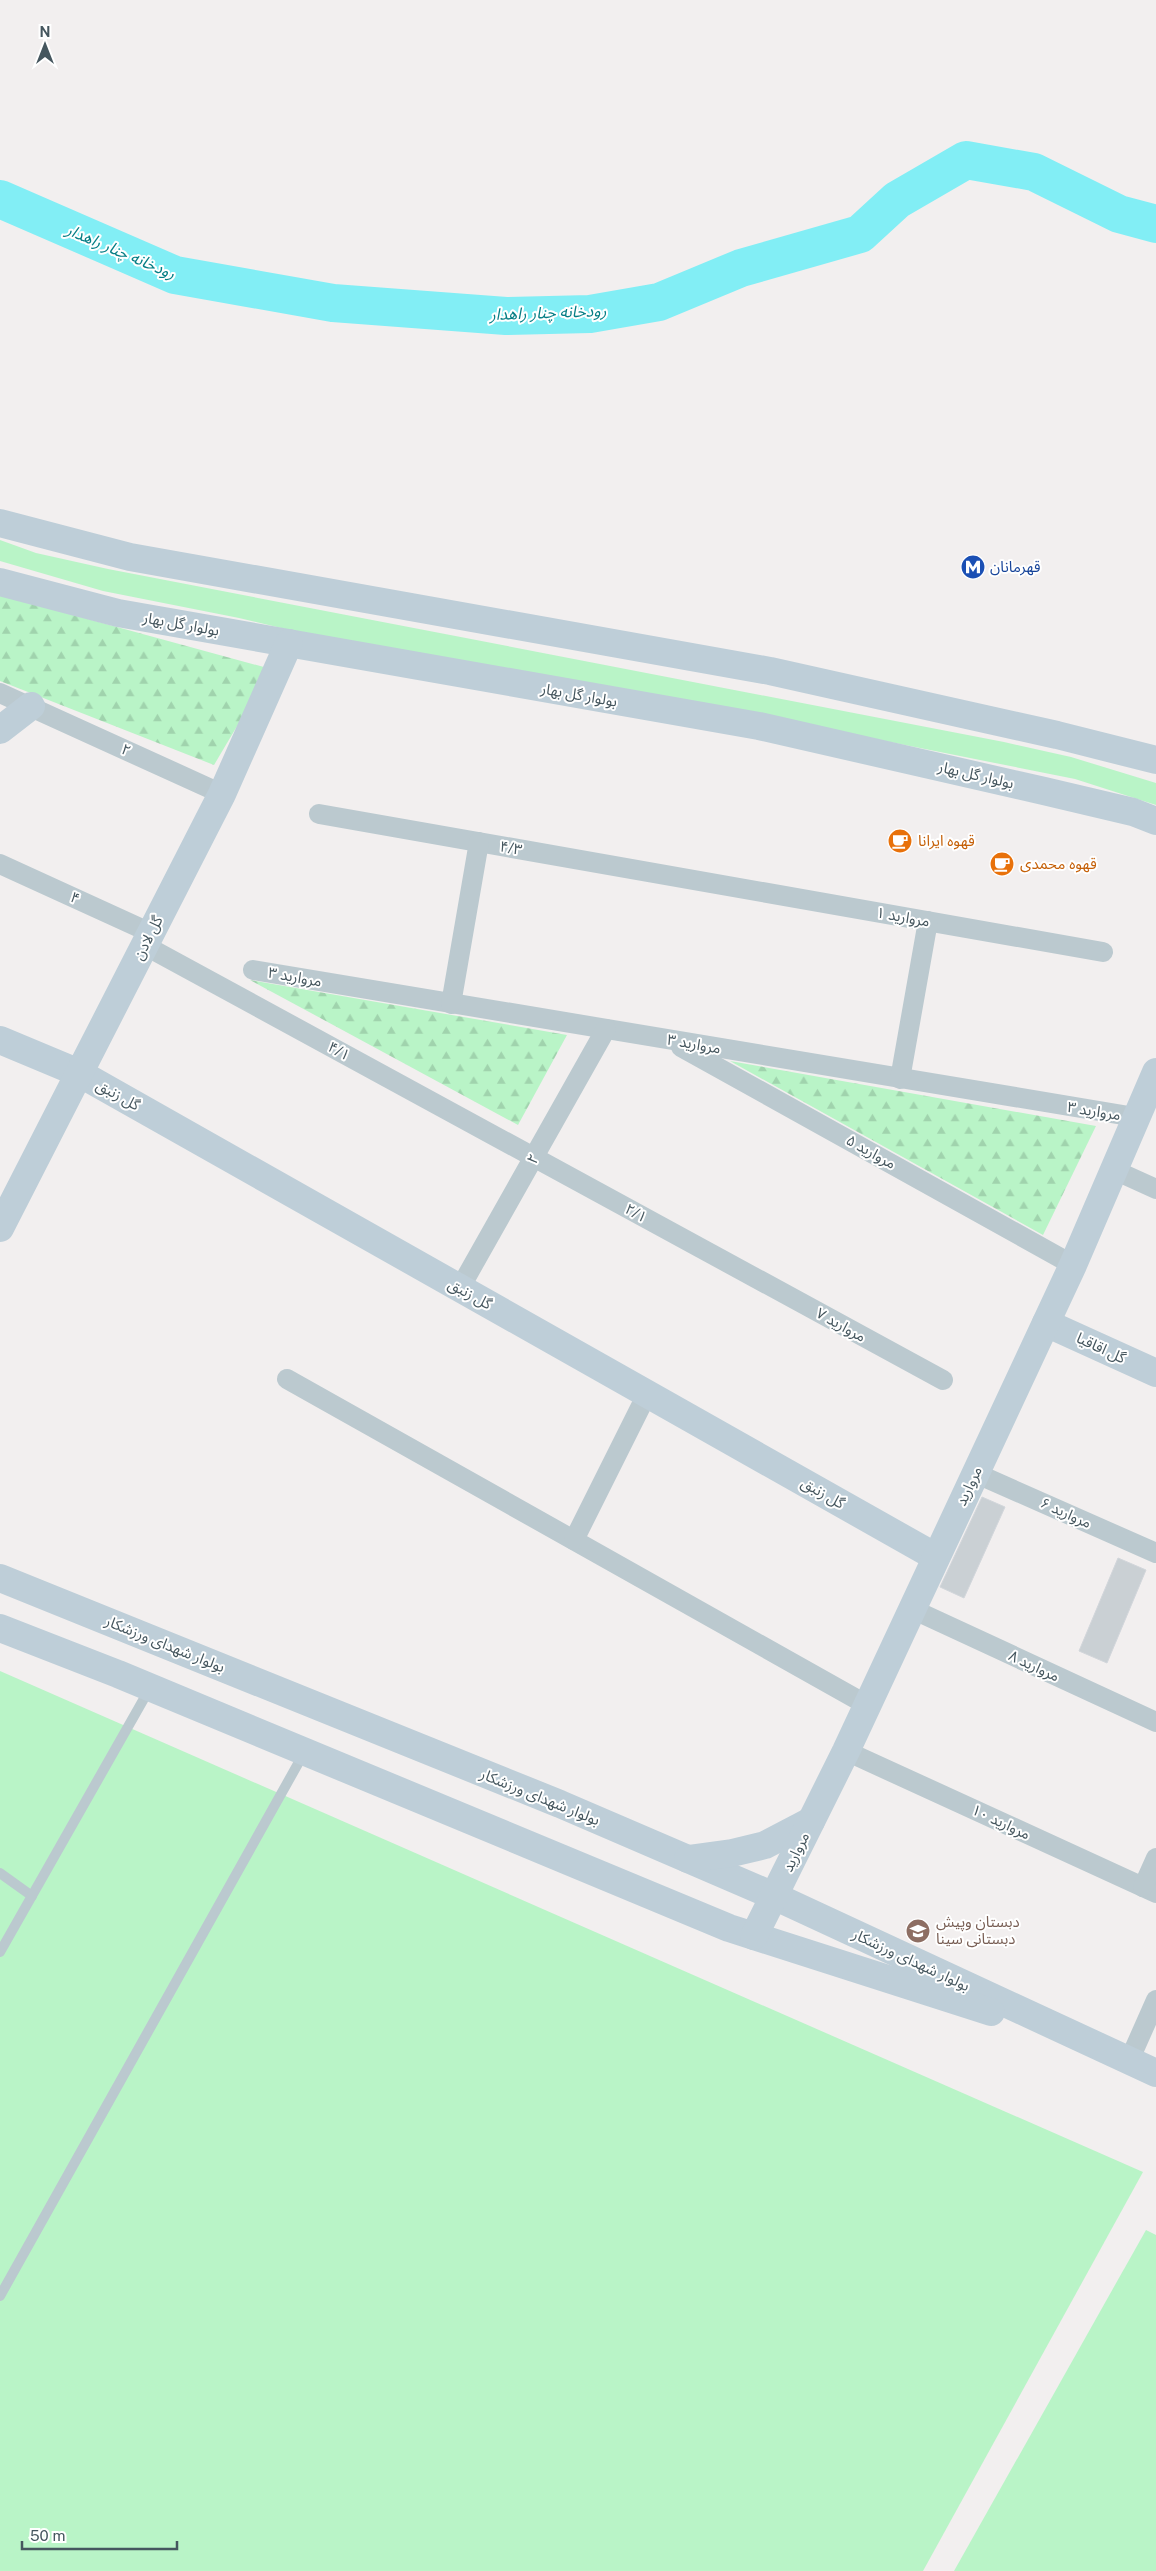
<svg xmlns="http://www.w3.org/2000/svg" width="1156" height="2571" viewBox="0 0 1156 2571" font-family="'Public Sans','Noto Sans Arabic',sans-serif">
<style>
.green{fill:#b9f4c7}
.forest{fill:url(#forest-firs)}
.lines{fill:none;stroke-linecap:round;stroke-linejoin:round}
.river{stroke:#82eef5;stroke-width:38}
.building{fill:#cad0d4;stroke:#d2d6db}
.lane{stroke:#bbc9cf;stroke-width:10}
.street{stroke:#bbc9cf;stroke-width:20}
.secondary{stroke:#beced8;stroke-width:28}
.labels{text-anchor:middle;stroke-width:4;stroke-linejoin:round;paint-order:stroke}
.transit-label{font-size:15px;fill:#164399;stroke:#fff;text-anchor:start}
.street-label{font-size:15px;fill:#45565e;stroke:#fff}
.food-label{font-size:15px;fill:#c56008;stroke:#fff;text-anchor:start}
.education-label{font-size:15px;fill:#785e54;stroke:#fff;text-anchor:start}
.water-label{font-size:16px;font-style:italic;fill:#057e85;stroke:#fff}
</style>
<defs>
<pattern id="forest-firs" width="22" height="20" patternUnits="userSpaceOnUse" patternTransform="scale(1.25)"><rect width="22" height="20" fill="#b9f4c7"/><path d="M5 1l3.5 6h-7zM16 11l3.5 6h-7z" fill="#a0d3ad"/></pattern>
</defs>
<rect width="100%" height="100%" fill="#f2efef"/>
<g class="green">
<polygon points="0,540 36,553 108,569 1004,742 1071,757 1156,783 1156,805 1075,779 825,729 327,639 239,618 103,591 0,561"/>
<polygon points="0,1671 1143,2172 923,2571 0,2571"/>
<polygon points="1146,2230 1156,2235 1156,2571 954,2571"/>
</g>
<g class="forest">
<polygon points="0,595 271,669 214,765 0,681"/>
<polygon points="250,980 567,1035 518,1125"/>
<polygon points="730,1061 1096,1126 1043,1235"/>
</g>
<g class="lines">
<polyline class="river" points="0,199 175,275 333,303 506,316 590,314 659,302 741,268 860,234 897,200 966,160 1034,172 1119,214 1156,224"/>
</g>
<g class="building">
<polygon points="982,1497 1005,1507 964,1598 940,1587"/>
<polygon points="1118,1558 1146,1570 1107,1663 1079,1651"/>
</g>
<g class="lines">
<g class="lane">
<polyline points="0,1873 32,1896"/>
<polyline points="0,1952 150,1688"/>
<polyline points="0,2296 304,1753"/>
</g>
<g class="street">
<polyline points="0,693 222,794"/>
<polyline points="319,814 1103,952"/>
<polyline points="0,864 151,933"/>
<polyline points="144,945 943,1380"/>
<polyline points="253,970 1135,1117"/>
<polyline points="451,1004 479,842"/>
<polyline points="681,1047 1073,1265"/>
<polyline points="900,1079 928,921"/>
<polyline points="1112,1169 1156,1189"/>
<polyline points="460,1288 606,1029"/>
<polyline points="287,1379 867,1705"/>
<polyline points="975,1473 1156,1553"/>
<polyline points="574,1540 647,1394"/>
<polyline points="912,1609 1156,1722"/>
<polyline points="846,1751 1156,1893"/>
<polyline points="1143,1887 1156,1858"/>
<polyline points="1129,2061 1156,2000"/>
</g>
<g class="secondary">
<polyline points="0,523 130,557 770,671 1057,735 1156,760"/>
<polyline points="0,582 118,613 759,726 1044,791 1133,812 1156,821"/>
<polyline points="0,730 31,706"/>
<polyline points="0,1040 79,1073 936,1557"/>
<polyline points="0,1228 222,794 289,643"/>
<polyline points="1046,1323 1156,1373"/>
<polyline points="0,1578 560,1804 774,1896 1156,2073"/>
<polyline points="0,1628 118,1674 729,1928 991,2012"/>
<polyline points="688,1859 732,1853 765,1845 811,1821"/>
<polyline points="754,1936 846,1751 1073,1265 1156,1072"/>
</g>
</g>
<defs>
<symbol id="metro-disc" viewBox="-11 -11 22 22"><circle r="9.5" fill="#1a4fb4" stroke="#fff"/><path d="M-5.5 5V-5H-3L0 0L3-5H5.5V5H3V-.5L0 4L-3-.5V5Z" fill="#fff"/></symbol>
<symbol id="cafe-disc" viewBox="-11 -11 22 22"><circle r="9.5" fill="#e8710a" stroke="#fff"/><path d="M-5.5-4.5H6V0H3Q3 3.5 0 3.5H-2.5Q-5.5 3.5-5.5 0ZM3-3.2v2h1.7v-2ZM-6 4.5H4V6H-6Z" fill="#fff"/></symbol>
<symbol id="school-disc" viewBox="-11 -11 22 22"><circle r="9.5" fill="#8d6e63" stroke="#fff"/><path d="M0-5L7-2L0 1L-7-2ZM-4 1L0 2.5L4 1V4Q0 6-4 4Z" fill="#fff"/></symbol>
</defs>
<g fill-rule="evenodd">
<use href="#metro-disc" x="959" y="553" width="28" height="28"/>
<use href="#cafe-disc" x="886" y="827" width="28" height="28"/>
<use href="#cafe-disc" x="988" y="850" width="28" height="28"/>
<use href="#school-disc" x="904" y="1917" width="28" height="28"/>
</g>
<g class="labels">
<g class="transit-label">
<text x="990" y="572">قهرمانان</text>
</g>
<g class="street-label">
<text transform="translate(181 624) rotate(10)" y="5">بولوار گل بهار</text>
<text transform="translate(579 695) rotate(10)" y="5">بولوار گل بهار</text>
<text transform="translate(126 750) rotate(25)" y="5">۲</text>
<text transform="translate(976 775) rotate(13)" y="5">بولوار گل بهار</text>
<text transform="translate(511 848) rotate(10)" y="5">۴/۳</text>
<text transform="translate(75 898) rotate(25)" y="5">۴</text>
<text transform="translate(903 917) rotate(10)" y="5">مروارید ۱</text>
<text transform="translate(148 938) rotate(-63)" y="5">گل لادن</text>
<text transform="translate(295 977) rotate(10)" y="5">مروارید ۳</text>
<text transform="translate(694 1044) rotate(10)" y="5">مروارید ۳</text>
<text transform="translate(339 1051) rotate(29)" y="5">۴/۱</text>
<text transform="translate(118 1095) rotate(29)" y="5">گل زنبق</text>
<text transform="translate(1094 1111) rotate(9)" y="5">مروارید ۳</text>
<text transform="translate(871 1152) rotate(29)" y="5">مروارید ۵</text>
<text transform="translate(533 1159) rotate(-60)" y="5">۲</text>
<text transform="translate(636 1213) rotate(29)" y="5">۲/۱</text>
<text transform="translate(470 1294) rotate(29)" y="5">گل زنبق</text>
<text transform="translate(841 1325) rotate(29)" y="5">مروارید ۷</text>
<text transform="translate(1101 1348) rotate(25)" y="5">گل اقاقیا</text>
<text transform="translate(969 1486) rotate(-65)" y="5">مروارید</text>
<text transform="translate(823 1493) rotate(30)" y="5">گل زنبق</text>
<text transform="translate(1066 1513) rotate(24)" y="5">مروارید ۶</text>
<text transform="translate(165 1644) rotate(22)" y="5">بولوار شهدای ورزشکار</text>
<text transform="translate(1034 1666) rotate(25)" y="5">مروارید ۸</text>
<text transform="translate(540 1797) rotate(22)" y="5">بولوار شهدای ورزشکار</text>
<text transform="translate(1001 1822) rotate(25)" y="5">مروارید ۱۰</text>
<text transform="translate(796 1852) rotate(-64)" y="5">مروارید</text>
<text transform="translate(911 1960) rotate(25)" y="5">بولوار شهدای ورزشکار</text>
</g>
<g class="food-label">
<text x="918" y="846">قهوه ایرانا</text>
<text x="1020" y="869">قهوه محمدی</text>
</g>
<g class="education-label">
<text x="936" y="1927">دبستان وپیش<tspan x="936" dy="17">دبستانی سینا</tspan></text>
</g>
<g class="water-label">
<text transform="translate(121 251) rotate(23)" y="6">رودخانه چنار راهدار</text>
<text transform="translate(548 312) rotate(-2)" y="6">رودخانه چنار راهدار</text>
</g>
</g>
<g transform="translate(45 45)" stroke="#ffffff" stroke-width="4" paint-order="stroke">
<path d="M0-4L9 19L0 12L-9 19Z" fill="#45565e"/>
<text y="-8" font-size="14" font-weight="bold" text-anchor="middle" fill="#45565e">N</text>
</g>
<path d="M22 2541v8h155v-8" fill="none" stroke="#45565e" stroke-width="2.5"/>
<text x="30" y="2541" font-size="15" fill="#45565e" stroke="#ffffff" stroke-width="4" paint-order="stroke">50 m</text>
</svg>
